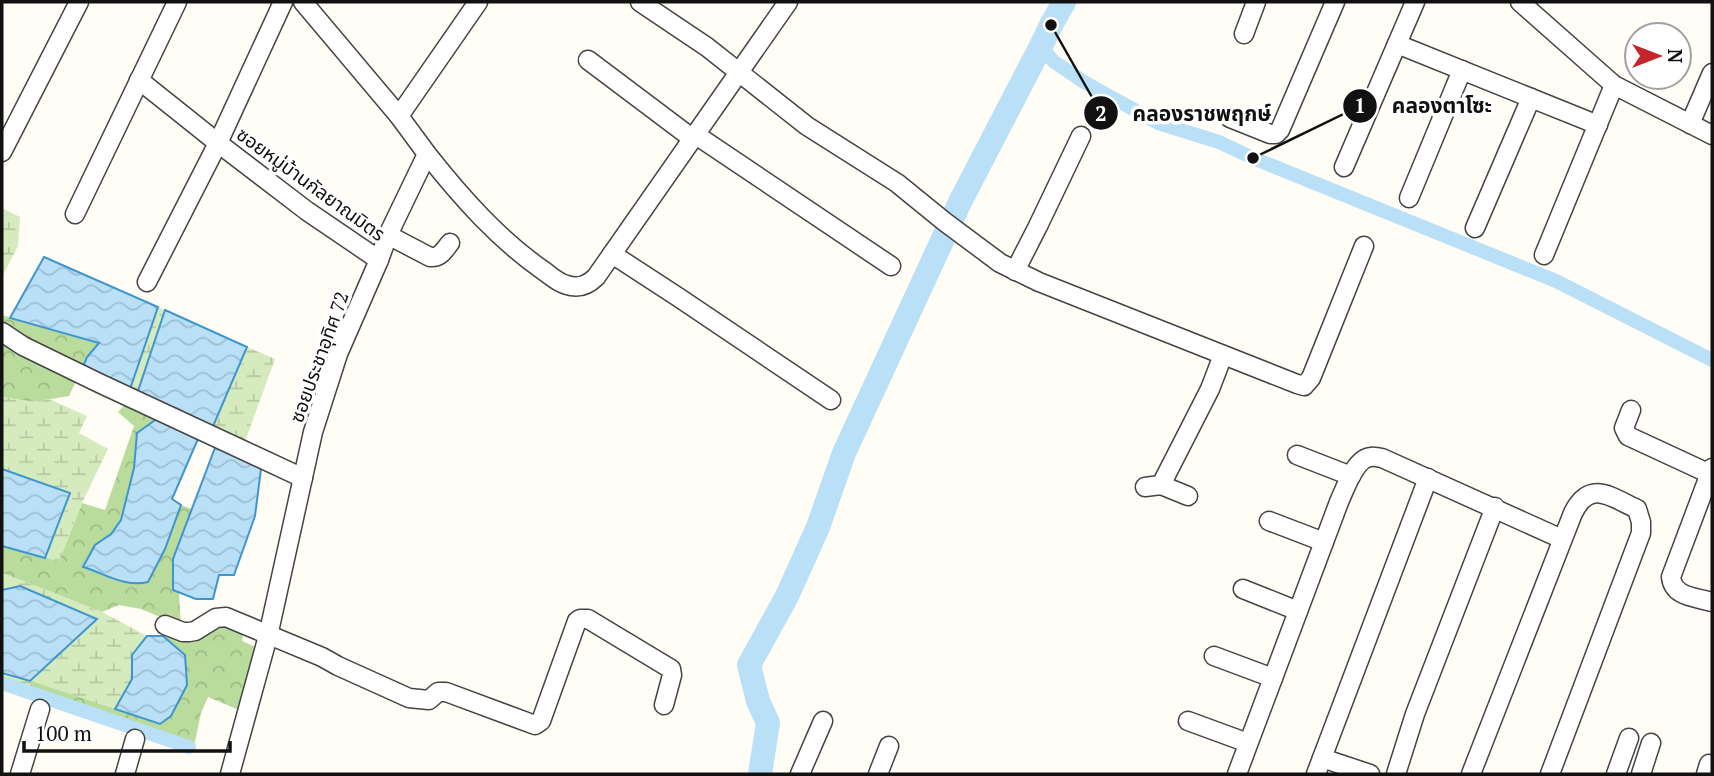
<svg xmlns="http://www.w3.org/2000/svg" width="1714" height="776" viewBox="0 0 1714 776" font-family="'PT Serif','Noto Sans Thai',serif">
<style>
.forest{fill:url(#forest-crowns)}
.wetland{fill:url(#wetland-marsh)}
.water{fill:url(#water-waves);stroke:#3f96cf;stroke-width:2}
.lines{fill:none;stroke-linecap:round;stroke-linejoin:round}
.canal{stroke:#b9e0f7;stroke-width:14}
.river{stroke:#b9e0f7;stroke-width:24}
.minor-casing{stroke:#444;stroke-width:21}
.minor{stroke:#fff;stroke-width:18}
.labels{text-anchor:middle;stroke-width:7;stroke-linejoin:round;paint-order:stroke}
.street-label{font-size:19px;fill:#111;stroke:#fff}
.leader{fill:none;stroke:#111;stroke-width:2.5}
.callout-dot{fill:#111;stroke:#fff;stroke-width:2.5}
.mark-label{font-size:21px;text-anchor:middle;font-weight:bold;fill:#fff}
.callout-label{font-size:21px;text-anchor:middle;font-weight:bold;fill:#111;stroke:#fff;stroke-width:7;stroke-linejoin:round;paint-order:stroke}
</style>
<defs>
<pattern id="forest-crowns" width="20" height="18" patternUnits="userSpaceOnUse" patternTransform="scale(1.75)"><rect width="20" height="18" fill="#b9dc9c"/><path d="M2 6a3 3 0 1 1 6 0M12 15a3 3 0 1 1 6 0" fill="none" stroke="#9ebc85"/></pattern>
<pattern id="wetland-marsh" width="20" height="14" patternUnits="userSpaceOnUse" patternTransform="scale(1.75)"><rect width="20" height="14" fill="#d5ebbd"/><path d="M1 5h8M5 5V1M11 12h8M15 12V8" fill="none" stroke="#b6c8a1"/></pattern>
<pattern id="water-waves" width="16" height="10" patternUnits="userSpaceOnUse" patternTransform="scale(1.75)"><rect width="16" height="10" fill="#b9e0f7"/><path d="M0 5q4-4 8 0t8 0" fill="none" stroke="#9ebfd3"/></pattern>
</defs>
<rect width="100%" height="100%" fill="#fffdf5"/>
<g class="forest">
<polygon points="2,315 100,344 87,357 69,396 33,402 2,397"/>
<polygon points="127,402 158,418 137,433 134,468 121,521 111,534 95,545 97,571 119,581 165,549 181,505 192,509 173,559 173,589 179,592 181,628 246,620 242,641 258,648 239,710 208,697 201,713 193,751 30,697 30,681 185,655 163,636 165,619 141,609 119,605 102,612 2,573 2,546 59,561 82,503 105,510 134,426 118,412"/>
</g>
<g class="wetland">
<polygon points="2,208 20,217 18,246 2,277"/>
<polygon points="158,307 165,310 136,394 129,392"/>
<polygon points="247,347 275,359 243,447 211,431"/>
<polygon points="2,397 33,402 49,399 87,416 79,433 108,449 82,503 59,561 45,558 70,493 2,469"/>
<polygon points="2,573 102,612 147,636 132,655 132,679 115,709 31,681 30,697 2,688 2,673 30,681 97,620 20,586 2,590"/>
</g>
<g class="water">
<polygon points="44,257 158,307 129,392 82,369 87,357 99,343 10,318"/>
<polygon points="165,310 247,347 211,431 137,394"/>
<path d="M158,418l40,21 -26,60 9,6 -16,44 -17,33c-23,6 -44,-9 -65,-15l12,-22 16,-11 10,-14 13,-52 3,-35z"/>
<polygon points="216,445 252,459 261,469 255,516 234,575 219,575 213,599 196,599 173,590 173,559"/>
<polygon points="2,469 70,493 45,558 2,546"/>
<polygon points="20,586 97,619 30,681 2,673 2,590"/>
<polygon points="147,636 163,636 185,655 187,685 171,716 160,724 115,709 132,679 132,655"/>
</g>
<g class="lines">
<g class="canal">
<polyline points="1041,46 1053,61 1084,82 1158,123 1219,142 1253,158 1556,281 1712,360"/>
<polyline points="2,683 189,747"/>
</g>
<polyline class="river" points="760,774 768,723 758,701 749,665 787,596 818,527 844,453 960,202 1041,46 1051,25 1064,2"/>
<defs>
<g id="minor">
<polyline points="640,2 707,47 807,126 897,183 945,222 1000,263 1039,282 1297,384 1304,386 1311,378 1364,246"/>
<polyline points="1520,2 1614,85 1712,135"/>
<polyline points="1244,34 1256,2"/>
<polyline points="1397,44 1598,125"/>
<polyline points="588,60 693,139"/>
<polyline points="139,80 218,143 307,211 379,260"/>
<polyline points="399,116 478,2"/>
<polyline points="1230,118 1270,134 1276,134 1280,130 1335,2"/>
<polyline points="1690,124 1712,73"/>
<polyline points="696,135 891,266"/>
<polyline points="2,152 79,2"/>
<path d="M427,154c34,43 72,86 117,117 7,5 14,12 23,14 12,4 21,0 29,-8l192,-275"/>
<polyline points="1344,167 1415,2"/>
<polyline points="1409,198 1462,70"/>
<polyline points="75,214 177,2"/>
<polyline points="1475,228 1531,98"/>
<path d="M388,235l42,22c11,1 14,-7 20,-14"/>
<polyline points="612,254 678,297 831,400"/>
<polyline points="1544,255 1614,85"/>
<polyline points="1015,271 1038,226 1081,136"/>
<polyline points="147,282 218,143 283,2"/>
<polyline points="2,332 23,346 99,383 303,478"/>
<polyline points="1631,410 1624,428 1628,436 1710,474"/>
<polyline points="1297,455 1351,476"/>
<path d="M1712,468l-41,109c2,20 24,20 41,25"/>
<polyline points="1161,485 1210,389 1223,355"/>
<polyline points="1145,487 1161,485 1188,496"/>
<polyline points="1269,521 1324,542"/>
<polyline points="1243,589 1298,611"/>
<polyline points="165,625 183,632 189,632 195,631 216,618 226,617 322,657 338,666 409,698 429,700 438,692 446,692 535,725 541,721 577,621 580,619 588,619 671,669 672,675 664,705"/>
<polyline points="1214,656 1273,678"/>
<polyline points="1188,721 1248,743"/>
<polyline points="1322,758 1370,774"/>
<polyline points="20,774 40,709"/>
<polyline points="125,774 135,739"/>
<polyline points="230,774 268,636 313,432 338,354 379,260 388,235 427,154 399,116 303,2"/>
<polyline points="800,774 823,721"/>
<polyline points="878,774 889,746"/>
<path d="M1237,774l102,-272c6,-13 16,-44 32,-45 1,-1 10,1 11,1l180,81"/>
<polyline points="1316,774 1428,478"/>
<polyline points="1396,774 1415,714 1495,507"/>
<path d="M1471,774l102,-261c17,-34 38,-16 64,-4l4,13v11l-91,241"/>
<polyline points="1616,774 1629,738"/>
<polyline points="1641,774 1651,743"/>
<polyline points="1706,774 1709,764"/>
</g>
</defs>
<use href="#minor" class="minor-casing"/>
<use href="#minor" class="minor"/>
</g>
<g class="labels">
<g class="street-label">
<text transform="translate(311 184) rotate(36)" y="7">ซอยหมู่บ้านกัลยาณมิตร</text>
<text transform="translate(319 357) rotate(-70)" y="7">ซอยประชาอุทิศ 72</text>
</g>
</g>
<path class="leader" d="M1253 158L1360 106M1051 25L1101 113"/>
<g class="callout-dot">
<circle cx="1253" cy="158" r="7"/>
<circle cx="1051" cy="25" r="7"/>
<circle cx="1360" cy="106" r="18"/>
<circle cx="1101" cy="113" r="18"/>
</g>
<g class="mark-label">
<text x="1360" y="113">1</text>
<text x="1101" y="121">2</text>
</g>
<g class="callout-label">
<text x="1442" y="113">คลองตาโซะ</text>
<text x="1202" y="121">คลองราชพฤกษ์</text>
</g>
<rect width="1714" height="776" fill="none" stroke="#111111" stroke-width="7"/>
<g transform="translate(1658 56) rotate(90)"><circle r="33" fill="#ffffff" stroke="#a0a0a0" stroke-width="2"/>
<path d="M0-5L12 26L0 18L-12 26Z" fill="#c4262e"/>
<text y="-10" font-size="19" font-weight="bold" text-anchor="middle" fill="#111111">N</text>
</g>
<path d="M24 741v10h206v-10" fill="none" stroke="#111111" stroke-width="3.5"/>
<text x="35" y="741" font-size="21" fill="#111111" stroke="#ffffff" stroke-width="5" paint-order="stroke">100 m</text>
</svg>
